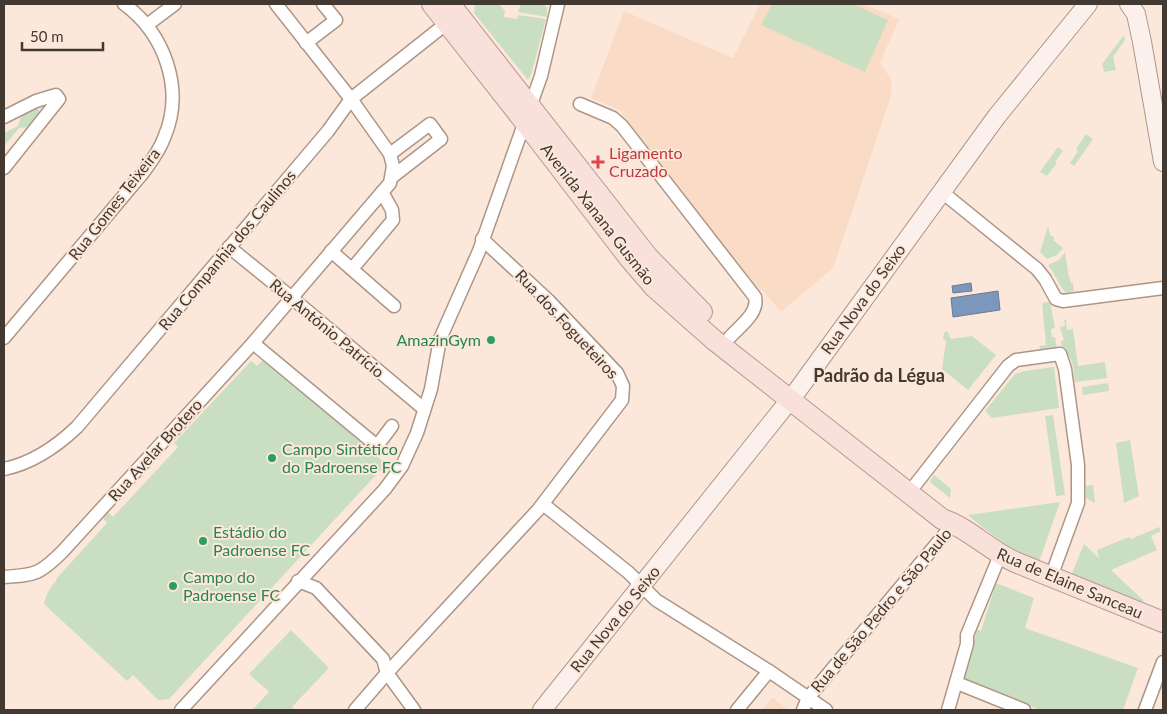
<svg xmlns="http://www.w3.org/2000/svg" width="1167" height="714" viewBox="0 0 1167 714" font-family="Lato,sans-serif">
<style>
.built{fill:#fadbc5}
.green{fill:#cadfc2}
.water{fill:#7b97bc;stroke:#6a7b93}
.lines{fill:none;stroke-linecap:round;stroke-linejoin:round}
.minor-casing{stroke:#ad9686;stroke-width:15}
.secondary-casing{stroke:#ad9686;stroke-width:20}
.primary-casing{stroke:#b79991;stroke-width:22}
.minor{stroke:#fff;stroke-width:12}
.secondary{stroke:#fcf0ed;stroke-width:18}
.primary{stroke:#fae0db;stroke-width:20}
.health-dot{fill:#e0444e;stroke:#fce8da;stroke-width:2}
.leisure-dot{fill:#2e9e5b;stroke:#fce8da;stroke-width:2}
.labels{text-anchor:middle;stroke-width:4;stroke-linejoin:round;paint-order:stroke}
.health-label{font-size:16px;fill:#be3a42;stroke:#fce8da;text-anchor:start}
.street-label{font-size:16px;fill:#433933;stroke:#fce8da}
.leisure-label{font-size:16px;fill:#27864d;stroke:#fce8da;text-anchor:start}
.neighbourhood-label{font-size:18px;font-weight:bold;fill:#433933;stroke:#fce8da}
</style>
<rect width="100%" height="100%" fill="#fce8da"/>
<g class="built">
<polygon points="760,4 864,4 899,19 880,63 891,79 892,86 890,99 833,268 781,312 762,290 758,292 621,115 624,112 591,98 624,11 733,58"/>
<polygon points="772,697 788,710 762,710"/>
</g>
<g class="green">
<polygon points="475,4 499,4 505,11 504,17 517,19 518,15 546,19 531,75 528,80 474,13"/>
<polygon points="521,4 543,4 547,8 547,17 518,12"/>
<polygon points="772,4 853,4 888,20 865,72 761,25"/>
<polygon points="1124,35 1125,40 1113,57 1116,70 1104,72 1102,64"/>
<polygon points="37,108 41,112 30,127 19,128 4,146 4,133 18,126 21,116 30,113 29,110"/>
<polygon points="1086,134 1093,139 1074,166 1070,163 1078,151 1076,149"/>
<polygon points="1058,147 1063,151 1055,162 1057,163 1047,176 1040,172"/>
<polygon points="1048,226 1050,235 1055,238 1053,240 1063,248 1057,255 1047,259 1040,252"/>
<path d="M1065,252l4,26h1l1,5h2l1,8 -8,2c-8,-9 -10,-18 -18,-28l11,-5z"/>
<polygon points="1050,302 1055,328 1051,329 1052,337 1055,337 1057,349 1040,349 1039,346 1046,345 1042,303"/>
<path d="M1064,320h2l1,10 6,-1 5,37 27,-4 2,16 -32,4c-2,-14 0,-23 -13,-32l-1,-9 3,-1 -4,-13 5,-1z"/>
<polygon points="947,331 951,339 972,336 996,355 968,390 942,369 946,341 943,338 944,333"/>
<path d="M264,359l122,105 -217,235 -11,1 -25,-25 -6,6 -83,-77c2,-10 6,-17 13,-24l-1,-1 51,-56 -4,-5 5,-6 5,5 65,-70 -4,-4 77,-82 6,5z"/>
<polygon points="1054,367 1059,408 992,418 985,411 1015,374 1024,371"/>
<polygon points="1108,383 1109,391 1083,395 1082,387"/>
<polygon points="1053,415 1065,495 1056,496 1045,416"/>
<polygon points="1130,440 1139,496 1124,503 1116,443"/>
<polygon points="934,475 951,489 950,498 930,482"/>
<polygon points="1093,485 1095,502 1094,503 1086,498 1086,486"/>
<path d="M1060,502l-21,60c-28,-11 -48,-28 -71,-47z"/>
<polygon points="1159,527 1161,531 1151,536 1157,550 1111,570 1144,601 1142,603 1081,579 1072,573 1084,544 1099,558 1097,550 1129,537 1131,539"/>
<polygon points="996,583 1034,598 1025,628 1138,668 1123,710 1040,710 963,681 977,630 981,631"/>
<polygon points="291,630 329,668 292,707 295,710 252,710 269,692 249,674"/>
</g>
<g class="water">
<polygon points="971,283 972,291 953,293 952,286"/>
<polygon points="998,291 1000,310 953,317 951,298"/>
</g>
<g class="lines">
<defs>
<g id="minor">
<polyline points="147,25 175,4"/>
<polyline points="306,43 336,20 323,4"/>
<path d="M580,104l33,14 9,8 133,171c4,16 -15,29 -25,40"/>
<polyline points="4,117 36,101 56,95 59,99 4,168"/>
<polyline points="390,154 430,124 441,139 392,177"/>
<polyline points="942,192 1037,269 1045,279 1056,299 1063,301 1163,288"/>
<polyline points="229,247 292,298 424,409"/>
<polyline points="331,251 394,306"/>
<polyline points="352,269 393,220 392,210 382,192"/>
<path d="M4,338l138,-164c8,-11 17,-22 22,-36 21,-48 1,-104 -40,-134"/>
<polyline points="253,343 377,446 392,426"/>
<path d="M4,469c29,-6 52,-22 73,-42l251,-296 23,-32 96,-76"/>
<polyline points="915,485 1008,366 1016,360 1060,354 1065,369 1078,465 1078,503 1051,577"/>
<polyline points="543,504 629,573 656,600 769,671 826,710"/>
<path d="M4,577c32,-2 36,-3 59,-26l190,-208 137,-160 3,-17 -3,-12 -39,-55 -75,-95"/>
<polyline points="298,581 316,588 383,659 387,673 414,710"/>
<polyline points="957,683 1024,710"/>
<polyline points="181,710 385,489 402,466 417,433 431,389 440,339 479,251 541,76 558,4"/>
<polyline points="355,710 387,673 538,510 622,400 623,386 617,373 549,301 482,239"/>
<polyline points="737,710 769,671"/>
<polyline points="803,710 808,698 954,523"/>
<polyline points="948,710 967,644 967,635 1000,555"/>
<polyline points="1145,710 1163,662"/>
</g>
<g id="secondary">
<polyline points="1129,4 1136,14 1142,42 1163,162"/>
<polyline points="542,710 797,391 997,116 1088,4"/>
</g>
<g id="primary">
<path d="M432,4l92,117 105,137 25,29 60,53 228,179c25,8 47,31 73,43l148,60"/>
<polyline points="450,4 648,257 702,312"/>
</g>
</defs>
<use href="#minor" class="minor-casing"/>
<use href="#secondary" class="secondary-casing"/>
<use href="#primary" class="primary-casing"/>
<use href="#minor" class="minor"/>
<use href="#secondary" class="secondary"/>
<use href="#primary" class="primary"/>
</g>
<path class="health-dot" d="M595.5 154.5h5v5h5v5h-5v5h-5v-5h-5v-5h5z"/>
<g class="leisure-dot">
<circle cx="491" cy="340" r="5"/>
<circle cx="272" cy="458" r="5"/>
<circle cx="203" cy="541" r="5"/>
<circle cx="173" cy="586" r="5"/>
</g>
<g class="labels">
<g class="health-label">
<text x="609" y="159">Ligamento<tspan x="609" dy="18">Cruzado</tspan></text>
</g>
<g class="street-label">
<text transform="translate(114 204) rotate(-52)" y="6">Rua Gomes Teixeira</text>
<text transform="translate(598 214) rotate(52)" y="6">Avenida Xanana Gusmão</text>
<text transform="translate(227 250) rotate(-50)" y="6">Rua Companhia dos Caulinos</text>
<text transform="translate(863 299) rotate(-54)" y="6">Rua Nova do Seixo</text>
<text transform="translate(567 324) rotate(47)" y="6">Rua dos Fogueteiros</text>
<text transform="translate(327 328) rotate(40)" y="6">Rua António Patrício</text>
<text transform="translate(155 450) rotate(-48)" y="6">Rua Avelar Brotero</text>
<text transform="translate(1070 583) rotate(23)" y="6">Rua de Elaine Sanceau</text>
<text transform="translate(881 610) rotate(-50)" y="6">Rua de São Pedro e São Paulo</text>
<text transform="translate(615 619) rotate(-51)" y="6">Rua Nova do Seixo</text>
</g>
<g class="leisure-label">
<text x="481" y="346" text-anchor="end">AmazinGym</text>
<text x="282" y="455">Campo Sintético<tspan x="282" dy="18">do Padroense FC</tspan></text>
<text x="213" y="538">Estádio do<tspan x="213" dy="18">Padroense FC</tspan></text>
<text x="183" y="583">Campo do<tspan x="183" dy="18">Padroense FC</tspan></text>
</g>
<g class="neighbourhood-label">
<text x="879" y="382">Padrão da Légua</text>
</g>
</g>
<rect width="1167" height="714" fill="none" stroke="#433933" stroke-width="10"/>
<path d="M22 42v8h81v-8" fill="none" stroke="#433933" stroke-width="2.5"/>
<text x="30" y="42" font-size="15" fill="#433933" stroke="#fce8da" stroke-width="4" paint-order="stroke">50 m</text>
</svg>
